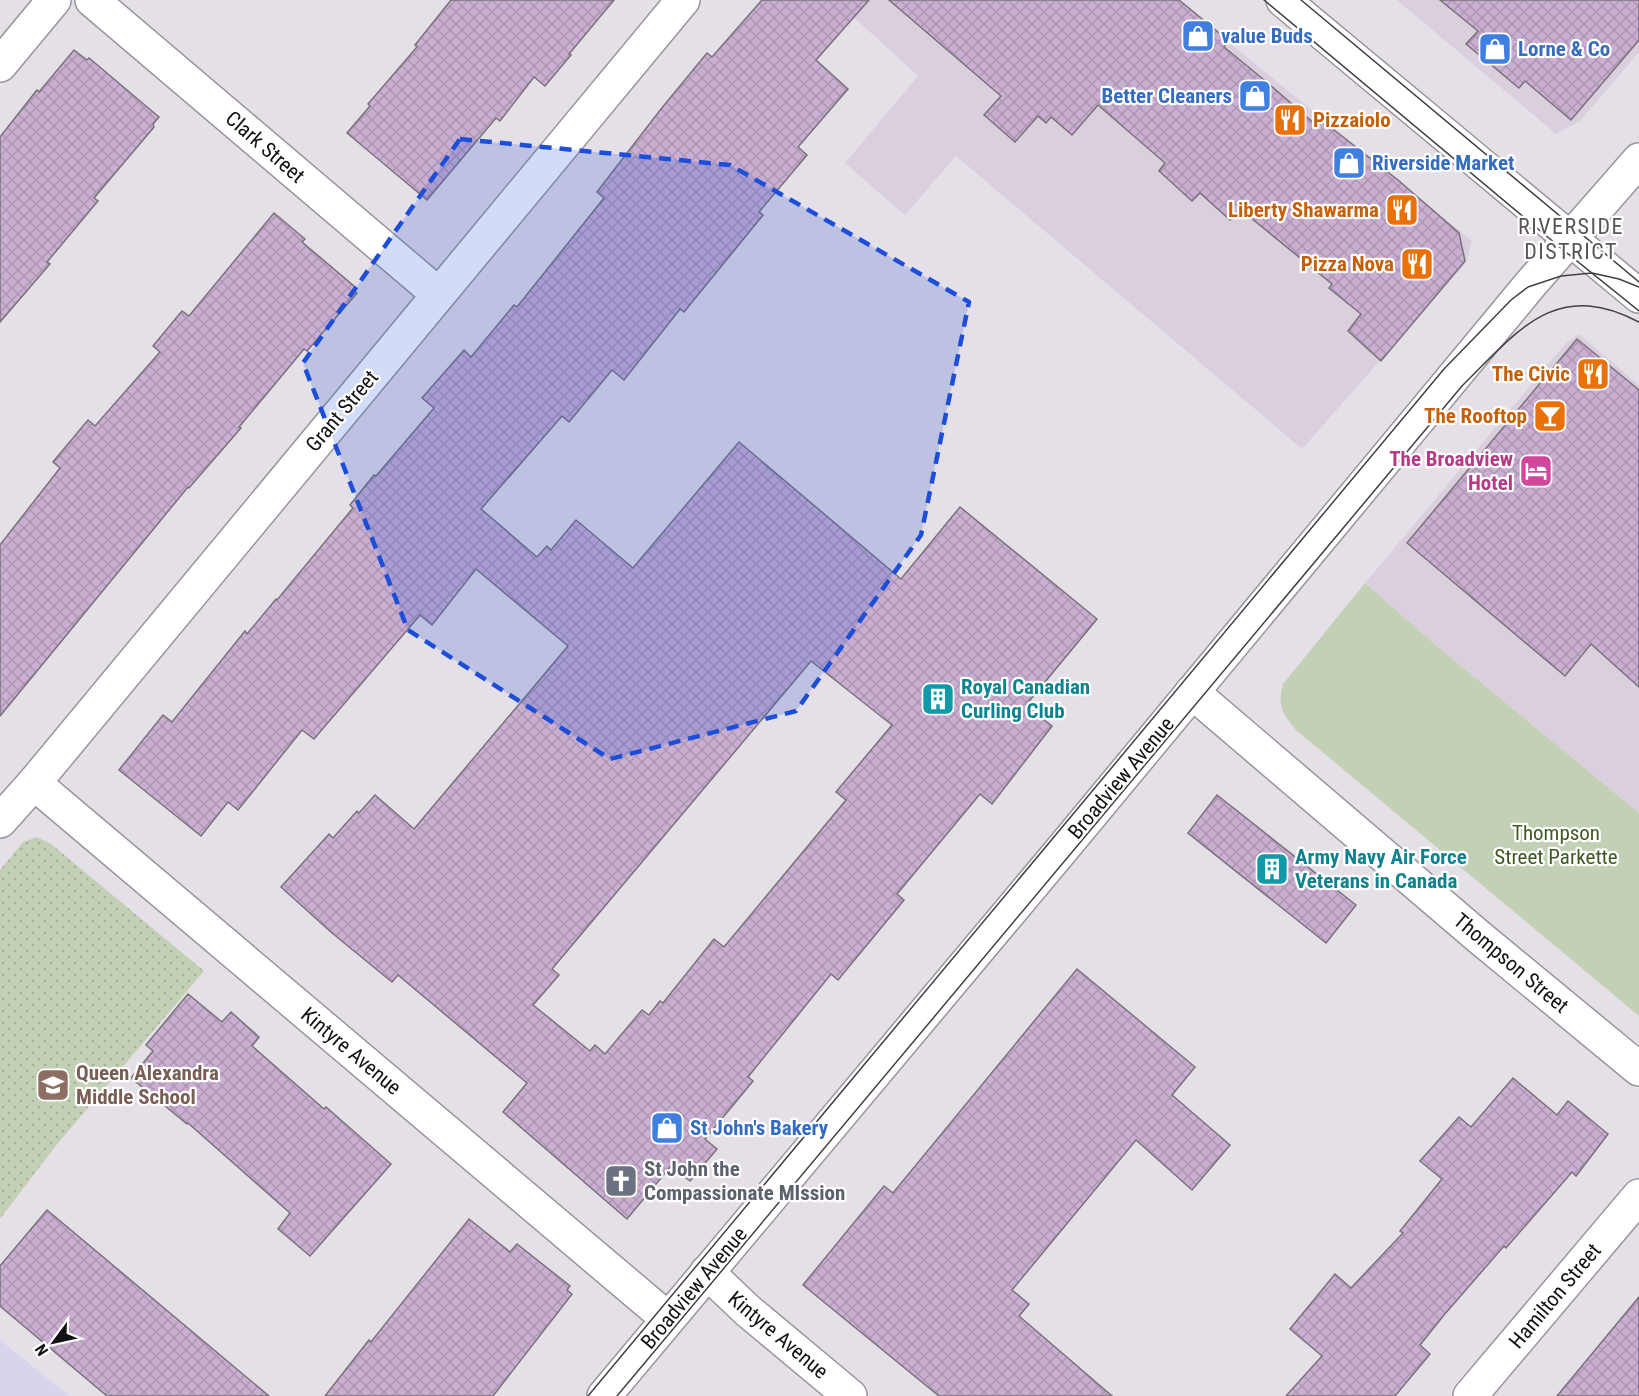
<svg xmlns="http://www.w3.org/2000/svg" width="1639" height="1396" viewBox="0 0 1639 1396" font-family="'Roboto Condensed',sans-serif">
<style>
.built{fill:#dad0dd}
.education{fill:#d7d5eb}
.grass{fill:url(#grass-dots)}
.park{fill:#c2d1b5}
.building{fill:url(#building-cross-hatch);stroke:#787379;stroke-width:1.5;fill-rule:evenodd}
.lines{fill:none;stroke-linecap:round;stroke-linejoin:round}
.street-casing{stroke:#9a959c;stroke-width:36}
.secondary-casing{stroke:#9a959c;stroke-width:36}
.street{stroke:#fff;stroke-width:33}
.secondary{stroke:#fff;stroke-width:33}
.tram{stroke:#423f43;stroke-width:1.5}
.marked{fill:#1d4ed8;fill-opacity:0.2;stroke:#1d4ed8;stroke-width:4.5;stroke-dasharray:12 8;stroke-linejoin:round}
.labels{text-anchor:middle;stroke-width:4.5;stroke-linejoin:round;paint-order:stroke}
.shop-label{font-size:21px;font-weight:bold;fill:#366cbe;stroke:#fff;text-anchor:start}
.food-label{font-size:21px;font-weight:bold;fill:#c56008;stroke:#fff;text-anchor:end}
.street-label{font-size:21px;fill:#131114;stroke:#fff}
.hotel-label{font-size:21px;font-weight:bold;fill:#b23c85;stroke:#fff;text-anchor:end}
.culture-label{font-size:21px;font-weight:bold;fill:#0d838f;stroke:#fff;text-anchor:start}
.park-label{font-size:21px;fill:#3f5920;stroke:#fff}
.education-label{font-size:21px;font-weight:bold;fill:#785e54;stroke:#fff;text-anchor:start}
.worship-label{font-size:21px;font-weight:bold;fill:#5b616d;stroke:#fff;text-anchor:start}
.neighbourhood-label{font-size:22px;letter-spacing:1.5px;fill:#59545a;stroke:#fff}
</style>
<defs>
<pattern id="grass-dots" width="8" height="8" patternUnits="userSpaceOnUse" patternTransform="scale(1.5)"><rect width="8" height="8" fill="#c2d1b5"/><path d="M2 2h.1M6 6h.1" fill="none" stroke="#a6b29b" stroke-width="1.8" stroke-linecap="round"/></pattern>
<pattern id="building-cross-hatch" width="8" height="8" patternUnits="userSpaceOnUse" patternTransform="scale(1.5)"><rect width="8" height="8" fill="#cbafd2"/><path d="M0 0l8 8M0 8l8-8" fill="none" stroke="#ad96b3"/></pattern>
</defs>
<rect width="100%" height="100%" fill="#e5dfe7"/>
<g class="built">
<polygon points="835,0 1177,0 1472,241 1466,263 1302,449 956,156 905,215 845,163 918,76"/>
<polygon points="1397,0 1639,0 1639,52 1580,121 1556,134"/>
<polygon points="1579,334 1639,385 1639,813 1439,648 1365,583 1566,343"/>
</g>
<polygon class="education" points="0,1340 69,1396 0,1396"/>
<polygon class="grass" points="37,837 51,844 204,971 54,1148 0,1219 0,870 23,842"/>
<path class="park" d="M1365,583l74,65 200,165v203l-343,-286c-13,-16 -19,-24 -13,-46z"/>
<g class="building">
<polygon points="451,0 614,0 569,54 571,55 545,86 534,77 500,121 496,118 427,200 347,133 370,106 368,104 417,47 415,45"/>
<path d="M762,0h107l-53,60 32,29 -50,58 9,8 -48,57 4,3 -79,97 -4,-3 -56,71 -12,-10 -43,52 -7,-6 -81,93 56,48 10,-11 4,4 25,-30 57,48 106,-126 162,137 59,-72 137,112 -71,86 26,21 -60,78 -12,-10 -83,100 7,6 -66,80 -7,-6 -83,103 5,4 -48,58 12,10 -27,32 -19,-15 -44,53 -124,-107 24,-29 -129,-108 -6,7 -60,-49 -51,-46 48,-53 4,4 24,-27 2,2 16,-18 39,34 154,-183 -92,-77 -44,56 -12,-10 -106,124 -12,-9 -64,80 -10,-8 -27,34 -82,-66 44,-55 9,7 73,-91 2,3 29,-35 1,1 76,-92 -3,-3 24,-30 2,1 58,-68 -12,-10 42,-48 7,7 43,-52 3,2 87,-109 -7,-6 64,-83 46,-56 5,4zM811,661l81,64 -56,67 10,8 -122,147 -10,-8 -51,64 -3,-2 -11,14 -7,-5 -37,44 -10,-9 -5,6 -57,-46 26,-30 -7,-6z"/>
<polygon points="889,0 1179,0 1229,41 1224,47 1263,79 1315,124 1320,119 1398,180 1459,233 1465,261 1381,361 1348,331 1361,314 1329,288 1332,284 1240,209 1230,220 1200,193 1192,201 1159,171 1165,163 1098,105 1072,135 1051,117 1046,123 1038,116 1015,142 984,115 1001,96"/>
<polygon points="1440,0 1639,0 1639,40 1571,120 1525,81 1519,88 1466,44 1478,31"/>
<polygon points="74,50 87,60 89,58 159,117 153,124 154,127 94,198 98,201 47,262 50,264 0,322 0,137 37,90 39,92"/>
<polygon points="274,213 305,239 302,242 355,287 353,290 357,293 307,351 304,349 239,427 241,428 189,488 188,487 0,716 0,545 60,468 53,462 88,420 95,426 160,352 153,346 182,311 189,316"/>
<polygon points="1577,339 1639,390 1639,687 1591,644 1565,676 1407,543"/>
<polygon points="1217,795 1356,905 1326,943 1188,833"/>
<polygon points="1077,969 1195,1067 1172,1095 1230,1145 1192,1190 1136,1140 1012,1290 1029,1304 1019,1316 1112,1396 939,1396 803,1285 884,1186 893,1193"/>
<polygon points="188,994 222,1022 231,1012 259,1037 252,1046 324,1109 326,1107 391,1164 310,1256 278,1229 290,1213 188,1123 187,1124 131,1078 153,1051 146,1045"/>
<polygon points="1513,1078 1557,1115 1568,1101 1608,1134 1576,1176 1572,1172 1506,1248 1504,1246 1444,1315 1420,1345 1430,1354 1395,1396 1286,1396 1322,1356 1290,1329 1335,1274 1351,1288 1403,1233 1400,1231 1442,1179 1420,1161 1459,1117 1471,1127"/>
<polygon points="47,1210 269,1396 107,1396 0,1306 0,1266"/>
<polygon points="469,1219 510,1252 517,1244 570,1286 567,1290 572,1294 493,1396 325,1396 369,1340 371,1342"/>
<polygon points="1639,1297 1639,1396 1557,1396"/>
</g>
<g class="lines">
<defs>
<g id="street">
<polyline points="92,0 438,294"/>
<polyline points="0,65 54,0"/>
<polyline points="1192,692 1479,937 1639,1069"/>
<polyline points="34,783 668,1319"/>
<polyline points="0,821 34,783 683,0"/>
<polyline points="707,1272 747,1310 850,1396"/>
<polyline points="1470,1396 1639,1196"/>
</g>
<g id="secondary">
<polyline points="1283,0 1639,296"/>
<polyline points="604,1396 1059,853 1529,286 1639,160"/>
</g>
</defs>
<use href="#street" class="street-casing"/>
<use href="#secondary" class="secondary-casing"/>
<use href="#street" class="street"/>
<use href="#secondary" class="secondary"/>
<g class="tram">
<polyline points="1264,0 1562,249 1639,311"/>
<polyline points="1301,0 1639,282"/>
<polyline points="588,1396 1444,369 1511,300 1528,287 1561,276 1592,273 1619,279 1639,287"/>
<path d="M617,1396l845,-1010c56,-55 93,-108 177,-64"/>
</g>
</g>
<path class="marked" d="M460,139l270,26 239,137 -48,233 -125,176 -186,48 -202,-129 -105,-267z"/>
<defs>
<symbol id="shop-square" viewBox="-11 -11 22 22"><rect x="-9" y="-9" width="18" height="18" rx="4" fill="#3f7fe0" stroke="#fff"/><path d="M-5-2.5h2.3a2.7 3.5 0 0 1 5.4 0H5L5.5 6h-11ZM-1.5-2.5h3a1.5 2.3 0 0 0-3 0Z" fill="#fff"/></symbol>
<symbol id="restaurant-square" viewBox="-11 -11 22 22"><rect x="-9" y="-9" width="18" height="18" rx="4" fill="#e8710a" stroke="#fff"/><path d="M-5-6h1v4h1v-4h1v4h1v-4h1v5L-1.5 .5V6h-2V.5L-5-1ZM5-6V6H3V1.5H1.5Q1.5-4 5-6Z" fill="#fff"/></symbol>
<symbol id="bar-square" viewBox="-11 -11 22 22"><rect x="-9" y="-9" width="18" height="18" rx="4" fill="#e8710a" stroke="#fff"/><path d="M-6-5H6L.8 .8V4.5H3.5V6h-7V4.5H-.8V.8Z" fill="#fff"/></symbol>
<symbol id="hotel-square" viewBox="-11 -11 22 22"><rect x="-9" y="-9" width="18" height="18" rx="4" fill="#d1479c" stroke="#fff"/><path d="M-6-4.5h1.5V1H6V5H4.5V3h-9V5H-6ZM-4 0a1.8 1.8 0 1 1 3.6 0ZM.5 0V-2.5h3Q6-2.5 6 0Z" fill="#fff"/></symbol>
<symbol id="building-square" viewBox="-11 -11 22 22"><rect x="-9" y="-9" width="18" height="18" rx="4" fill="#0f9aa8" stroke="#fff"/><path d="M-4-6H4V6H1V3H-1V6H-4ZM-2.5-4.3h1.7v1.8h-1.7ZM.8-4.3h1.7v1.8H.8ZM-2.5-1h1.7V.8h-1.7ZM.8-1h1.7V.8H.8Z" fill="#fff"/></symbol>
<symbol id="school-square" viewBox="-11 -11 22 22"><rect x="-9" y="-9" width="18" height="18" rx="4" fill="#8d6e63" stroke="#fff"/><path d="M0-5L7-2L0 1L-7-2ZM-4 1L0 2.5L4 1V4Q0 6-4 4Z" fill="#fff"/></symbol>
<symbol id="church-square" viewBox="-11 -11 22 22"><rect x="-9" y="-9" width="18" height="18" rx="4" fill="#6b7280" stroke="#fff"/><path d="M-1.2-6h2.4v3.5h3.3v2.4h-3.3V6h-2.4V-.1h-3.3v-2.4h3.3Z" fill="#fff"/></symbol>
</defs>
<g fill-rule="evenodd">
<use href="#shop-square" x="1179" y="17" width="38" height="38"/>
<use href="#shop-square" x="1476" y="30" width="38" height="38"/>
<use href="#shop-square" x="1236" y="77" width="38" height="38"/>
<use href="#restaurant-square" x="1271" y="101" width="38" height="38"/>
<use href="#shop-square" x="1330" y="144" width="38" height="38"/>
<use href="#restaurant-square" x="1383" y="191" width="38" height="38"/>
<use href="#restaurant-square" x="1398" y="245" width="38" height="38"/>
<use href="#restaurant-square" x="1574" y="355" width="38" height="38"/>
<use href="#bar-square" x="1531" y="397" width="38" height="38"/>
<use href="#hotel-square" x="1517" y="452" width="38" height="38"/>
<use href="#building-square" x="919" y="680" width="38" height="38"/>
<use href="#building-square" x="1253" y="850" width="38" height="38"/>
<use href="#school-square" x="34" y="1066" width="38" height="38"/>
<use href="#shop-square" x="648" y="1109" width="38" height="38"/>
<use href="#church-square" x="602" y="1162" width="38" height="38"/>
</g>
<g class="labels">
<g class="shop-label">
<text x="1221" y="43">value Buds</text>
<text x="1518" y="56">Lorne &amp; Co</text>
<text x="1232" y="103" text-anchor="end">Better Cleaners</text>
<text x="1372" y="170">Riverside Market</text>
<text x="690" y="1135">St John's Bakery</text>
</g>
<g class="food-label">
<text x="1313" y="127" text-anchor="start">Pizzaiolo</text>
<text x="1379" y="217">Liberty Shawarma</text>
<text x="1394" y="271">Pizza Nova</text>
<text x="1570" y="381">The Civic</text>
<text x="1527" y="423">The Rooftop</text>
</g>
<g class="street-label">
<text transform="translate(265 147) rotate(41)" y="7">Clark Street</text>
<text transform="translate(342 411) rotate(-50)" y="7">Grant Street</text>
<text transform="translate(1121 778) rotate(-50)" y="7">Broadview Avenue</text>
<text transform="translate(1511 963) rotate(40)" y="7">Thompson Street</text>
<text transform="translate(351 1051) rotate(40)" y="7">Kintyre Avenue</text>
<text transform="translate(694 1288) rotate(-50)" y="7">Broadview Avenue</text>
<text transform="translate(1555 1296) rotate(-50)" y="7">Hamilton Street</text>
<text transform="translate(778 1335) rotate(40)" y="7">Kintyre Avenue</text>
</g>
<g class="hotel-label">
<text x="1513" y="466">The Broadview<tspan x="1513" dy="24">Hotel</tspan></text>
</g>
<g class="culture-label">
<text x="961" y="694">Royal Canadian<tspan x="961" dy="24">Curling Club</tspan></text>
<text x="1295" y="864">Army Navy Air Force<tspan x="1295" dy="24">Veterans in Canada</tspan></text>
</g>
<g class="park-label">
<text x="1556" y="840">Thompson<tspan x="1556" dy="24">Street Parkette</tspan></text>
</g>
<g class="education-label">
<text x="76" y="1080">Queen Alexandra<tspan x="76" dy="24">Middle School</tspan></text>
</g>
<g class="worship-label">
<text x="644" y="1176">St John the<tspan x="644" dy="24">Compassionate MIssion</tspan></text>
</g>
<g class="neighbourhood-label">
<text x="1571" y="234">RIVERSIDE<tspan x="1571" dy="25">DISTRICT</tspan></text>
</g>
</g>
<g transform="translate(54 1342) rotate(237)" stroke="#ffffff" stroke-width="4.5" paint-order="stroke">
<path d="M0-4.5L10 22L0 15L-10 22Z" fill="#131114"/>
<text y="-9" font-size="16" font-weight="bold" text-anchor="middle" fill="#131114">N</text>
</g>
</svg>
